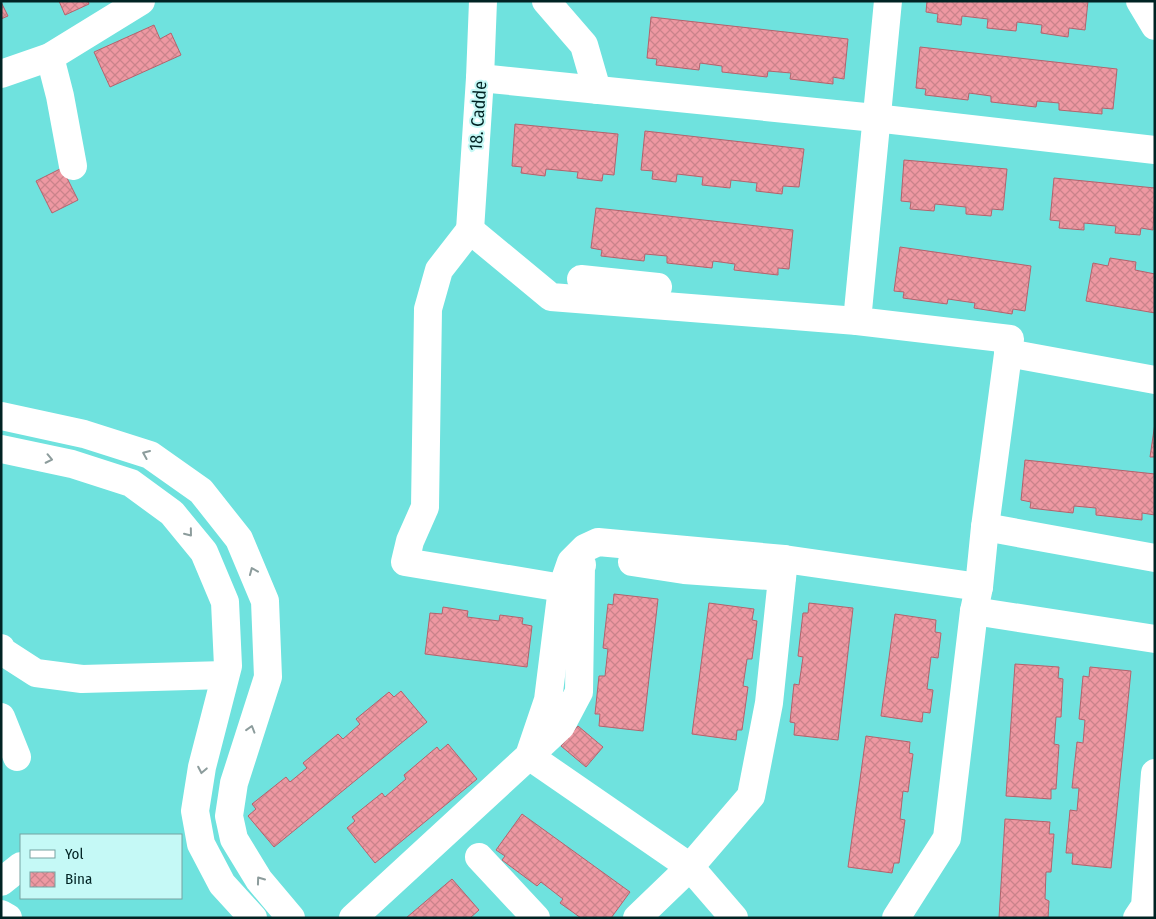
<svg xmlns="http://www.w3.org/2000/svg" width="1156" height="919" viewBox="0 0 1156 919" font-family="'Fira Sans Condensed',sans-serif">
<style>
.building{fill:url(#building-cross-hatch);stroke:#b3636d}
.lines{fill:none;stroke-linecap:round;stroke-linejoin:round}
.minor{stroke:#fff;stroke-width:28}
.oneway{stroke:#8c9c9c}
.labels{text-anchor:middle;stroke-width:4;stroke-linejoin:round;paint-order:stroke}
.street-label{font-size:18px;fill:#002323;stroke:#c5f9f6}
</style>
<defs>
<pattern id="building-cross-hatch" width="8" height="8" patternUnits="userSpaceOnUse" patternTransform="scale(1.25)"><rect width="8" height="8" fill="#ee98a2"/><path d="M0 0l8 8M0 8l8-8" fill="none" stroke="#ca838b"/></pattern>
</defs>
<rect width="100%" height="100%" fill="#6fe2de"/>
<g class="building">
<polygon points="59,1 88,1 89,4 65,15"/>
<polygon points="927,1 1088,1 1085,30 1069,28 1068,37 1041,33 1042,25 1017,22 1016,31 987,28 988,19 962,16 961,25 937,22 938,14 926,12"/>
<polygon points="1,2 8,16 1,19"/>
<polygon points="651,17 848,39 844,79 833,77 833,84 790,79 791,73 768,71 767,77 722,72 722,66 700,63 699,70 656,65 657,59 647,58"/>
<polygon points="154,25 160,39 171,33 181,55 110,87 94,52"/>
<polygon points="920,47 1117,69 1113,109 1102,108 1102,114 1059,110 1059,103 1037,101 1036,107 991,102 991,96 969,93 968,100 925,95 926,89 916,88"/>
<polygon points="515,124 618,134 614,175 603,174 602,181 577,178 578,172 546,169 545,176 521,173 522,167 512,166"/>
<polygon points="645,131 804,149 799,187 783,186 782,194 756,191 757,183 731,180 730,188 702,185 703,177 677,174 676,182 652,179 653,171 641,170"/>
<polygon points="904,160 1007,169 1003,210 992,209 991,216 966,214 966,207 935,204 934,211 910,209 911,202 901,201"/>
<polygon points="62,168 78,200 52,213 36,181"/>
<polygon points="1054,178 1155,188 1153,230 1141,228 1140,235 1115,233 1116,226 1084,223 1084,230 1059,228 1060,221 1050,220"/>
<polygon points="596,208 793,230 789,269 778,268 778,275 734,270 735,264 713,261 712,268 667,263 667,256 645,254 644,261 601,256 602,250 591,248"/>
<polygon points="900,247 1031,266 1025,311 1013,309 1012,314 974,308 975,303 948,299 947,304 903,298 904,292 894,291"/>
<polygon points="1110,258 1136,262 1135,270 1155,274 1155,313 1086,301 1093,263 1108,266"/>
<polygon points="1155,423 1155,457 1150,457"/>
<polygon points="1025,460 1155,474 1155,515 1142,513 1142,520 1096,515 1096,508 1074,506 1073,513 1030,508 1031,502 1021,500"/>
<polygon points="614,594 658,599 643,731 599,726 600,714 595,714 599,676 605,676 608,649 603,648 608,604 613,605"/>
<polygon points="709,603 754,609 752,620 757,621 752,659 747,659 743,686 748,687 742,730 737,730 736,740 692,734"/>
<polygon points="809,603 853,608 838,740 794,735 795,723 790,722 794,684 799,685 803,657 798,656 803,613 808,613"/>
<polygon points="443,607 468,611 467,617 499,621 500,615 523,618 522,624 532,626 527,667 425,654 430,613 442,614"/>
<polygon points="895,614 936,620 935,632 941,633 938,658 931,657 927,689 933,690 930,713 923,712 922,722 881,716"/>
<polygon points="1015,664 1059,667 1058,678 1063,679 1061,717 1056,717 1054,744 1059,745 1056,789 1051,789 1051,799 1006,796"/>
<polygon points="1090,667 1131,671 1111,868 1072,864 1073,853 1066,853 1070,810 1077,811 1079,788 1072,788 1077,742 1083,743 1085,720 1079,719 1083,676 1089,677"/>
<polygon points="401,691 427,722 274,847 248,816 256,809 252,804 286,777 290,782 307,768 303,763 338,734 343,739 360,724 356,719 389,692 394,697"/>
<polygon points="578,726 603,747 586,767 561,746"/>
<polygon points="866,736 910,742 909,753 913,754 908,792 903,791 900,819 905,820 899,863 894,863 892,873 848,867"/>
<polygon points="448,744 477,779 375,863 347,828 355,821 352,817 382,793 385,797 406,779 404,775 437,747 440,751"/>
<polygon points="522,814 630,892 611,918 581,918 560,903 563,899 541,882 537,886 502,860 505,856 496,850"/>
<polygon points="1005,819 1050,822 1049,834 1054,834 1051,872 1046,872 1045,899 1049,901 1048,918 999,918"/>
<polygon points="452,879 479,910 470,918 406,918"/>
</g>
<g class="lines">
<g class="minor">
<polyline points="546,1 584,45 597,90"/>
<polyline points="888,1 857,321 1010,339 985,527 979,587 974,611 947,838 896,918"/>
<polyline points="1140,1 1155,26"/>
<polyline points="50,57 60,96 73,166"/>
<polyline points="1,74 50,57 141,1"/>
<polyline points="480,78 875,118 1155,150"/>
<polyline points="470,230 439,270 428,309 425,507 410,541 405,562 562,588"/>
<polyline points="470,230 551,297 857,321"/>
<polyline points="470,230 480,78 483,1"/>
<polyline points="581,279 658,287"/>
<polyline points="1008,353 1155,380"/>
<polyline points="1,416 84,434 150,455 201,491 239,539 265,601 268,677 234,783 229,816 234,839 259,880 291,918"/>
<polyline points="1,449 72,464 131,483 172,513 204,552 225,602 228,666 202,767 195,811 201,844 222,884 253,918"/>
<polyline points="985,527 1155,558"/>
<polyline points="632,562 684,570 782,577"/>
<polyline points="582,565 581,566 579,692 561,726 529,756 690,867 734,918"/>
<polyline points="974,611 1155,639"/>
<polyline points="1,648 2,651 36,673 82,679 225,675"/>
<polyline points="1,717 17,757"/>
<polyline points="479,857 536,918"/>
<polyline points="1,882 21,866"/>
<polyline points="1,914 8,918"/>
<polyline points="353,918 529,756 548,700 562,588 571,562 585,548 598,542 784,559 979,587"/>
<polyline points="637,918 690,867 751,796 769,703 784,559"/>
<polyline points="1137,918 1145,906 1155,773"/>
</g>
</g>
<defs><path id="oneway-chevron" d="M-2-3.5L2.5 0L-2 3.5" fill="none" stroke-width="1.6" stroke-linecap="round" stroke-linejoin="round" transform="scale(1.25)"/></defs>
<g class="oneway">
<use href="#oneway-chevron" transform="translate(146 454) rotate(-157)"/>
<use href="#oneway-chevron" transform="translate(49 459) rotate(12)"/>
<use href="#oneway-chevron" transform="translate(189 533) rotate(51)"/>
<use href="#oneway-chevron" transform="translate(253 571) rotate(-113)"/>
<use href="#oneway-chevron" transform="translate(251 729) rotate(-73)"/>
<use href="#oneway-chevron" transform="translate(202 770) rotate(101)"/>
<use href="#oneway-chevron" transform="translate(260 880) rotate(-126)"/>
</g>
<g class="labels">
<g class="street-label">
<text transform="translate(478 116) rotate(-86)" y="6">18. Cadde</text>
</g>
</g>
<rect width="1156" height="919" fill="none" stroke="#002323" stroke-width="5"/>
<rect x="20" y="834" width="162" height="65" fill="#c5f9f6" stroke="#76a3a2"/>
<rect x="30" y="850" width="25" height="8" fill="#ffffff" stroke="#76a3a2"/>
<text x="65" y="859" font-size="15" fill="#002323">Yol</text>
<rect x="30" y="872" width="25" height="15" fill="url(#building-cross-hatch)" stroke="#76a3a2"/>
<text x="65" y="884" font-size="15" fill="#002323">Bina</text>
</svg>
